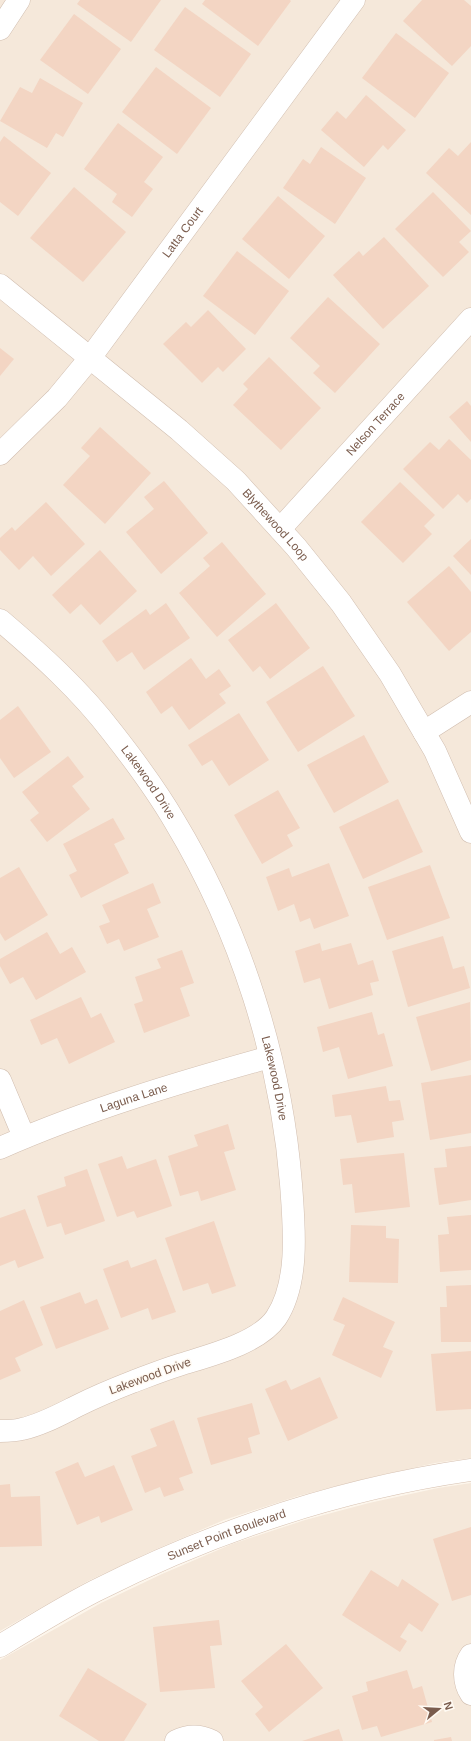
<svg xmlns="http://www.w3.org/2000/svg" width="471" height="1741" viewBox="0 0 471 1741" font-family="Arial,sans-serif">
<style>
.residential{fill:#f5e8da}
.building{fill:#f3d5c3}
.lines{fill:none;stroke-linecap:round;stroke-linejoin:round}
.street-casing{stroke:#d1beb0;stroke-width:23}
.secondary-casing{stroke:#d6c0b0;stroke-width:23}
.street{stroke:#fff;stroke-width:22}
.secondary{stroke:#fff;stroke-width:22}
.labels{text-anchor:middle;stroke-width:3;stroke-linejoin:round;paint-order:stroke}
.street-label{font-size:12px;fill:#7a5c4d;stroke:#fffaf3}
</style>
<rect width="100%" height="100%" fill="#fdf6ec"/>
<g class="residential">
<polygon points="0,0 471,0 471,1458 435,1463 364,1479 298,1496 224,1520 152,1551 88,1581 0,1631"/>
<polygon points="471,1483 471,1741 0,1741 0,1660 101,1603 162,1574 232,1544 305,1520 369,1503 438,1488"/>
</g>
<g class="building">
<polygon points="80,0 161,0 131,42 77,4"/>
<polygon points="205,0 290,0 291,1 258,46 202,4"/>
<polygon points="422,0 464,0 471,6 471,46 452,66 403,21"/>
<polygon points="185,7 251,54 220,97 154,50"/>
<polygon points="74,14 121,49 88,94 40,60"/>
<polygon points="396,33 449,73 415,118 362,78"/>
<polygon points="156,67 211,108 177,154 122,112"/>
<polygon points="40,78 83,103 63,137 56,133 47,148 0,121 20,87 32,93"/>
<polygon points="366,95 406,130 388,150 383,145 364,167 321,130 337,111 346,119"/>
<polygon points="118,123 163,157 144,182 153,189 132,217 112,202 117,194 84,169"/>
<polygon points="4,136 51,173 18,216 0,202 0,142"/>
<polygon points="471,142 471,215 426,173 449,148 458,156"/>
<polygon points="321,147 366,178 335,224 283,188 303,159 310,164"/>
<polygon points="74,187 126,232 83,282 30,238"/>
<polygon points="433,192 471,231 459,242 469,252 443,277 395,229"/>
<polygon points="278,196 325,236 289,279 242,239"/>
<polygon points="384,237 429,286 383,329 333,275 359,251 363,256"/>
<polygon points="237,251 289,291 255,335 203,296"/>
<polygon points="328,297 380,344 335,393 313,373 320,366 290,338"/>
<polygon points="208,310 246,349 223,372 218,367 202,383 163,344 186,322 191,327"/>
<polygon points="0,348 14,359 0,376"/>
<polygon points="269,357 321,408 281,450 233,405 248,389 243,384"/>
<polygon points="467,401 471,406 471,442 449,417"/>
<polygon points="100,427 151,473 105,524 63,485 90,456 81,448"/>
<polygon points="449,439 471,460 471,499 467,503 458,494 443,509 403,469 430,442 439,450"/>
<polygon points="164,481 208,533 161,574 126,532 154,509 144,497"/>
<polygon points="400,482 435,515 424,526 432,534 403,563 361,522"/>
<polygon points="46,502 85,544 51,576 33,556 19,570 0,550 0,538 12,527 15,531"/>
<polygon points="471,539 471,575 453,556"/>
<polygon points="222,542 266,594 217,637 179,593 210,566 203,558"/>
<polygon points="100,550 137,591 100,625 81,604 70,614 52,595"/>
<polygon points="449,566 471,592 471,632 449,651 407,602"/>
<polygon points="166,603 190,638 144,670 132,652 117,662 102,641 146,609 150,615"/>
<polygon points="276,603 310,648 270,679 260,666 253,672 228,640"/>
<polygon points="191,658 206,679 219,669 231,686 219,694 226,703 189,730 172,706 161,714 146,692"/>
<polygon points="323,666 355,716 298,752 266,702"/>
<polygon points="18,706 51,752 14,778 0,758 0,720"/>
<polygon points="239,713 269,760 229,786 212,760 202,766 188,745"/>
<polygon points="364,735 389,782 334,813 307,765"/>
<polygon points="68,756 84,777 72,786 90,809 47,842 30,820 39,813 22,792"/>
<polygon points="278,790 300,828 287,835 293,846 262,864 234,815"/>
<polygon points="398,799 423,852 363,879 339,827"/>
<polygon points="113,818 125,839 114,844 129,873 81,898 69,875 77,871 63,844"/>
<polygon points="329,863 349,916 314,929 310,918 300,922 294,904 278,911 266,877 289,868 292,877"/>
<polygon points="430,865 450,918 387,940 368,887"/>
<polygon points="19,867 48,915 5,941 0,933 0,878"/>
<polygon points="153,883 161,903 147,909 159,937 124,951 119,939 107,944 99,926 110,922 102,905"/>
<polygon points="47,932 60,954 72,947 86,972 36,1000 23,977 10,984 0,966 0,959"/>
<polygon points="443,936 453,969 464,966 470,988 408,1007 392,951"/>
<polygon points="320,943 322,951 351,943 358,965 373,960 379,981 370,983 373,995 329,1009 320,978 304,983 295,951"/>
<polygon points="182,950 194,983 180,988 190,1016 144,1033 134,1004 143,1001 135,977 161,968 157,959"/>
<polygon points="81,997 91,1018 101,1013 115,1042 69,1064 57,1038 41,1045 30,1020"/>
<polygon points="470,1002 471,1060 431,1071 416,1017"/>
<polygon points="372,1012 378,1035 384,1033 393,1066 348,1079 339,1047 323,1052 317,1027"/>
<polygon points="471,1075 471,1133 430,1140 421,1083"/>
<polygon points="386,1086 389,1101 400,1100 404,1120 392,1122 394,1137 357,1143 351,1115 335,1117 332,1095"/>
<polygon points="228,1124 235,1149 224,1152 236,1190 201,1201 198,1191 180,1196 168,1156 198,1146 194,1135"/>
<polygon points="471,1146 471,1200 439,1205 434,1168 447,1167 445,1149"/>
<polygon points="404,1153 410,1207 355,1213 352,1184 343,1185 340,1159"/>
<polygon points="122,1156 127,1169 156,1159 172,1206 137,1218 134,1211 117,1217 98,1164"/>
<polygon points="87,1169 105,1221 65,1235 61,1223 47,1227 37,1196 66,1186 64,1177"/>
<polygon points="25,1209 44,1258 18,1268 15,1260 0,1266 0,1218"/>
<polygon points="471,1215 471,1270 440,1272 438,1235 449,1234 447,1217"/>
<polygon points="214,1221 236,1286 212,1294 208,1283 183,1291 165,1238"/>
<polygon points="351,1225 386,1226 386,1238 399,1239 398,1283 349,1282"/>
<polygon points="156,1259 176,1312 152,1320 148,1308 121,1318 103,1269 128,1260 131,1268"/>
<polygon points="471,1285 471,1342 441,1342 440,1307 447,1307 446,1286"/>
<polygon points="80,1292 85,1304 97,1299 109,1329 56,1349 40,1307"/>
<polygon points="343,1297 395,1322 383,1347 393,1351 381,1378 332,1355 345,1325 333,1320"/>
<polygon points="24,1300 43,1345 15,1358 21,1371 0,1380 0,1311"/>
<polygon points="471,1351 471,1409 436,1411 431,1354"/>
<polygon points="320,1377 338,1418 288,1441 265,1389 286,1380 291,1390"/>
<polygon points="252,1403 260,1434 248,1438 252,1453 211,1465 197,1418"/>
<polygon points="174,1420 193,1473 179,1478 184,1490 164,1497 160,1487 145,1493 131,1456 157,1446 150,1429"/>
<polygon points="78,1462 85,1477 114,1465 133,1510 101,1523 99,1516 77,1525 55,1472"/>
<polygon points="10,1484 11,1497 40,1496 42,1546 0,1547 0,1485"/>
<polygon points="471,1527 471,1595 452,1601 433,1539"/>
<polygon points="371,1570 398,1587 402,1579 439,1604 422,1632 409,1623 400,1637 407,1641 400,1652 342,1615"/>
<polygon points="219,1620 222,1645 210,1646 215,1688 160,1692 153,1627"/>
<polygon points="286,1644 323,1688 269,1732 255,1714 263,1707 241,1681"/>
<polygon points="88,1668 147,1704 124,1741 99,1741 59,1716"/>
<polygon points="407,1670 413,1689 422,1686 432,1722 381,1737 377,1726 362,1730 352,1696 368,1691 366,1682"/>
<polygon points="339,1729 343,1741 302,1741"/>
<polygon points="451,1737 452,1741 434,1741 434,1740"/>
</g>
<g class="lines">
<defs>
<g id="street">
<polyline points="0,29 19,0"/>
<path id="s1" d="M0,285l179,145 57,51 60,66 45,56 49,71 45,77 36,81"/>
<path id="s2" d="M0,454l57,-56 33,-40 264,-358"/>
<path id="s3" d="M280,529l191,-210"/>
<path id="s4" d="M0,620c40,34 80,70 112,112 22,28 45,59 63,90 65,108 106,236 116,362 3,41 9,98 -15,134 -18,26 -69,38 -97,47 -16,5 -31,11 -47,17 -18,7 -37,15 -55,24 -18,9 -36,19 -55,23 -7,2 -15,2 -22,2"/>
<polyline points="424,732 471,702"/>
<polyline points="0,1080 24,1137"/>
<path id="s5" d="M0,1148c86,-38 180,-66 270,-91"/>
<path d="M471,1655c-8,11 -8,27 0,39"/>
<path d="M176,1741c12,-6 24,-6 36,0"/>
</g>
<g id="secondary">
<path id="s6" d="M0,1646c31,-19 62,-38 95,-55 117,-59 245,-102 376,-121"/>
</g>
</defs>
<use href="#street" class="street-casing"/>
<use href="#secondary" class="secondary-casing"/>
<use href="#street" class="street"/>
<use href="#secondary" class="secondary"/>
</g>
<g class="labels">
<g class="street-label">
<text dy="4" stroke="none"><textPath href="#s2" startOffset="288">Latta Court</textPath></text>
<text dy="4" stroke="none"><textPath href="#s3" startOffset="142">Nelson Terrace</textPath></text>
<text dy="4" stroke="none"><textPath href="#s1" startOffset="366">Blythewood Loop</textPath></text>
<text dy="4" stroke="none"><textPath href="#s4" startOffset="221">Lakewood Drive</textPath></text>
<text dy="4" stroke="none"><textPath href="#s4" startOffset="545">Lakewood Drive</textPath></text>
<text dy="4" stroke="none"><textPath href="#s5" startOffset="143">Laguna Lane</textPath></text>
<text transform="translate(150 1376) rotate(-20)" y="4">Lakewood Drive</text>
<text dy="4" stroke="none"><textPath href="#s6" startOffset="253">Sunset Point Boulevard</textPath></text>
</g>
</g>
<g transform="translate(439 1709) rotate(72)" stroke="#fffaf3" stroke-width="3" paint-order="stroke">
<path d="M0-3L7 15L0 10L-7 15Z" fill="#7a5c4d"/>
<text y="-6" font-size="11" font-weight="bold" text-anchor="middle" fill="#7a5c4d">N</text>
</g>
</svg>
